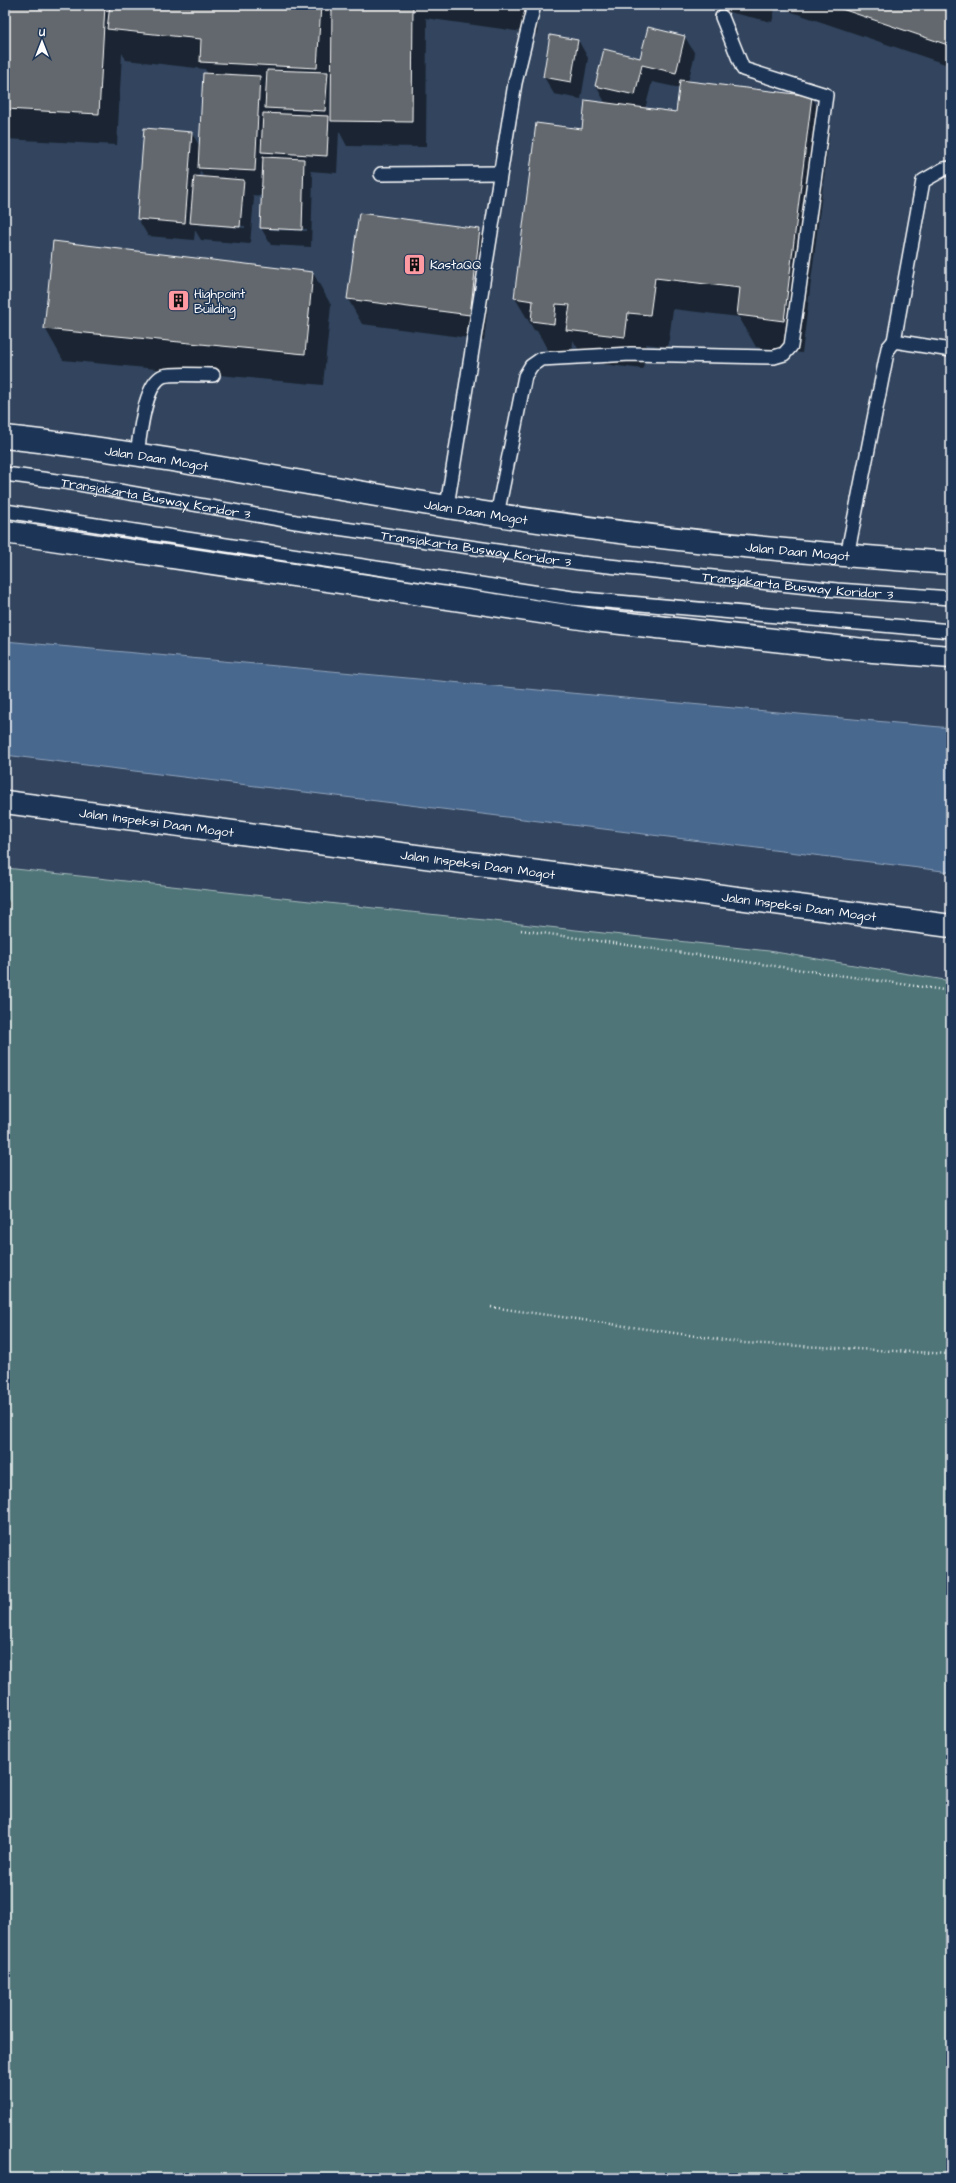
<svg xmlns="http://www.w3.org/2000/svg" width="956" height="2183" viewBox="0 0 956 2183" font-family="'Architects Daughter',sans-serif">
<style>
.green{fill:#4f7578;stroke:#a7babc}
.water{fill:#48678e;stroke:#91a4bb}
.shadow{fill:#0007;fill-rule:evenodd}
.building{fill:#62676d;stroke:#fff}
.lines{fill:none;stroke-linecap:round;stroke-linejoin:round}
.service-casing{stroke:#fff;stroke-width:16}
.minor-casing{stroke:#fff;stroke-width:25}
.trunk-casing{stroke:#fff;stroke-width:25}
.path{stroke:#fff;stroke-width:2.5;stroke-dasharray:1 3;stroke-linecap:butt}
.service{stroke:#1d3557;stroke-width:13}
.minor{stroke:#1d3557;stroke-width:22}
.trunk{stroke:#1d3557;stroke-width:22}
.labels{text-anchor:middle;stroke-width:3;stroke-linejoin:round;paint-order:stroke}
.poi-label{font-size:13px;fill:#fff;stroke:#1d3557;text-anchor:start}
.street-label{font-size:13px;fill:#fff;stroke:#1d3557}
</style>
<rect width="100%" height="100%" fill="#32445e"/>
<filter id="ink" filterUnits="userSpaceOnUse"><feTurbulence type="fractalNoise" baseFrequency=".025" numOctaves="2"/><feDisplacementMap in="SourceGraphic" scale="8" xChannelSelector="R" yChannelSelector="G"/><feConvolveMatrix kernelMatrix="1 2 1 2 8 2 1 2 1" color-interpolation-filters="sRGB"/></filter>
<g filter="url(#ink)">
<polygon class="green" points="6,868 769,951 951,981 951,2178 5,2178"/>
<polygon class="water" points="5,641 951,728 951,872 5,755"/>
<g class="shadow">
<path d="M5,5h536l-4,29 -112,-16 2,4 -1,125 -79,-1 -8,-15 -2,42 -27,-2 3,6 -2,70 -40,-2 -10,-17 1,-32 -10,-1 2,3 -4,46 -49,-4 -6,-10 -1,10 -46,-4 -10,-17 54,-86 8,14 8,-73 -3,-5 -79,-9 -4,-7 -5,92 -112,-6zM200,170l4,8h-5zM201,223l44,3v2l-44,-3zM270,228l37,1v2l-37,-1z"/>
<polygon points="610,5 629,5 628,9"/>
<polygon points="721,5 776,5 772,22 724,11"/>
<polygon points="785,5 951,5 951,66 789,11"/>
<polygon points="551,36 578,40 588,58 581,99 554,94 544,77"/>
<path d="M685,37l10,17 -7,28 124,15 18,32 -28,224 -46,-6 -17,-30 -66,-8 -5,38 -22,-3 -3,25 -57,-7 -13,-22 -1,15 -22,-2 -13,-22 -3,-1 -19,-32 68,-168 23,-26 -10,-18 45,-27zM652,82l28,6 -3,25 -32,-4z"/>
<polygon points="479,230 494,255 484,340 362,324 348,299"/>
<polygon points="313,273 331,305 323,385 63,360 45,328"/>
<polygon points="5,895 10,903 5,946"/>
</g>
<g class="building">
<polygon points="5,5 105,5 99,114 5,109"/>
<polygon points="110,5 321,5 317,68 200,62 201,39 107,29"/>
<polygon points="332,5 413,5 412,122 331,121"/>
<polygon points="494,5 524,5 523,9"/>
<polygon points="830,5 951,5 951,46"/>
<polygon points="648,27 685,36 676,73 642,65 635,95 595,86 604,49 640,58"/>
<polygon points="550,35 578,40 571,82 543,77"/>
<polygon points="267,70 328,72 325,111 265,108"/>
<polygon points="203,73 260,76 255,171 198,168"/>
<polygon points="680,80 812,96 784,321 737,315 740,288 655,278 650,315 628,313 625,337 566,330 570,305 556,304 554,324 531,321 533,301 514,298 536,123 582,129 585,100 676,112"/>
<polygon points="263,113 329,116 327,156 261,152"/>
<polygon points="144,128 192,132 185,223 137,219"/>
<polygon points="263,157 304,159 302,230 260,228"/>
<polygon points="194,176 244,180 240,227 190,223"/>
<polygon points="359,213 480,229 470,315 347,299"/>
<polygon points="53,241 313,272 305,354 44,329"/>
</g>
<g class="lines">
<defs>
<g id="service">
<polyline points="381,174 500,173"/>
<polyline points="894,341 923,181 944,169 951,168"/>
<path d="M137,454c3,-18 7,-70 26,-78 8,-3 40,-1 50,-1"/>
<path id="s1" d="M5,474l74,10 217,38 284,41 257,27 114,8"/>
<polyline points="447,506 515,83 534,5"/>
<polyline points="5,511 572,598 951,631"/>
<polyline points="497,515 525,376 531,366 541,359 631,354 774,357 784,354 791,346 826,95 743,69 722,17"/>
<polyline points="847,556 888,348 894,341 951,350"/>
</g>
<g id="minor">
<path id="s2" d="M5,802l946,124"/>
</g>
<g id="trunk">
<path id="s3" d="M5,437c166,18 328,53 493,78 150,23 301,38 453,48"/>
<polyline points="5,532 594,620 873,651 951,657"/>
</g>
</defs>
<use href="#service" class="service-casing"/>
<use href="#minor" class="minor-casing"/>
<use href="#trunk" class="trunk-casing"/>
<g class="path">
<polyline points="521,930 951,991"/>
<polyline points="491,1307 745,1343 951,1354"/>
</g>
<use href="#service" class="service"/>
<use href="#minor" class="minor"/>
<use href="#trunk" class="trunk"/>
</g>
</g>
<defs>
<symbol id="building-square" viewBox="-11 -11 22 22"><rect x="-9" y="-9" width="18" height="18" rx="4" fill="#ff9aa2" stroke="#1d3557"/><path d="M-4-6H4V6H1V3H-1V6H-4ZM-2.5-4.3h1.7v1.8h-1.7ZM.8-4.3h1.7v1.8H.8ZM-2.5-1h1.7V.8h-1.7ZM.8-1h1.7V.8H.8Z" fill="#111"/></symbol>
</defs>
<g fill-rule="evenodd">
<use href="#building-square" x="402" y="252" width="25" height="25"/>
<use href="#building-square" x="166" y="288" width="25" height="25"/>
</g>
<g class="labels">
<g class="poi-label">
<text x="430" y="269">KastaQQ</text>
<text x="194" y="298">Highpoint<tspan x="194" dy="15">Building</tspan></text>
</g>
<g class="street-label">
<text dy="5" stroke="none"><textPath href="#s3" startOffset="153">Jalan Daan Mogot</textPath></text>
<text dy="5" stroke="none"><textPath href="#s1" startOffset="153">Transjakarta Busway Koridor 3</textPath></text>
<text dy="5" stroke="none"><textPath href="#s3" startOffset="477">Jalan Daan Mogot</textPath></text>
<text dy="5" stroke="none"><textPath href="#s1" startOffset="477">Transjakarta Busway Koridor 3</textPath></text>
<text dy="5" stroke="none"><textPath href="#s3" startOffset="801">Jalan Daan Mogot</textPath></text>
<text dy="5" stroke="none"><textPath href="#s1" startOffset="801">Transjakarta Busway Koridor 3</textPath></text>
<text dy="5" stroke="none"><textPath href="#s2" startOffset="153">Jalan Inspeksi Daan Mogot</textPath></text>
<text dy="5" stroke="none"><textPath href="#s2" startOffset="477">Jalan Inspeksi Daan Mogot</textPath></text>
<text dy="5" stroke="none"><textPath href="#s2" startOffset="801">Jalan Inspeksi Daan Mogot</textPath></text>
</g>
</g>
<rect width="956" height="2183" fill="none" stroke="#1d3557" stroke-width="20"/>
<rect x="10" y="10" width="936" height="2163" fill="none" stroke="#fff" stroke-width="1.5" filter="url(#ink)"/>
<g transform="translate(42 42)" stroke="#1d3557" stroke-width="3" paint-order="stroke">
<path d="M0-3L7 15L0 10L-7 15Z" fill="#ffffff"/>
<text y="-6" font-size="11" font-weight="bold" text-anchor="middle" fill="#ffffff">U</text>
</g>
</svg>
